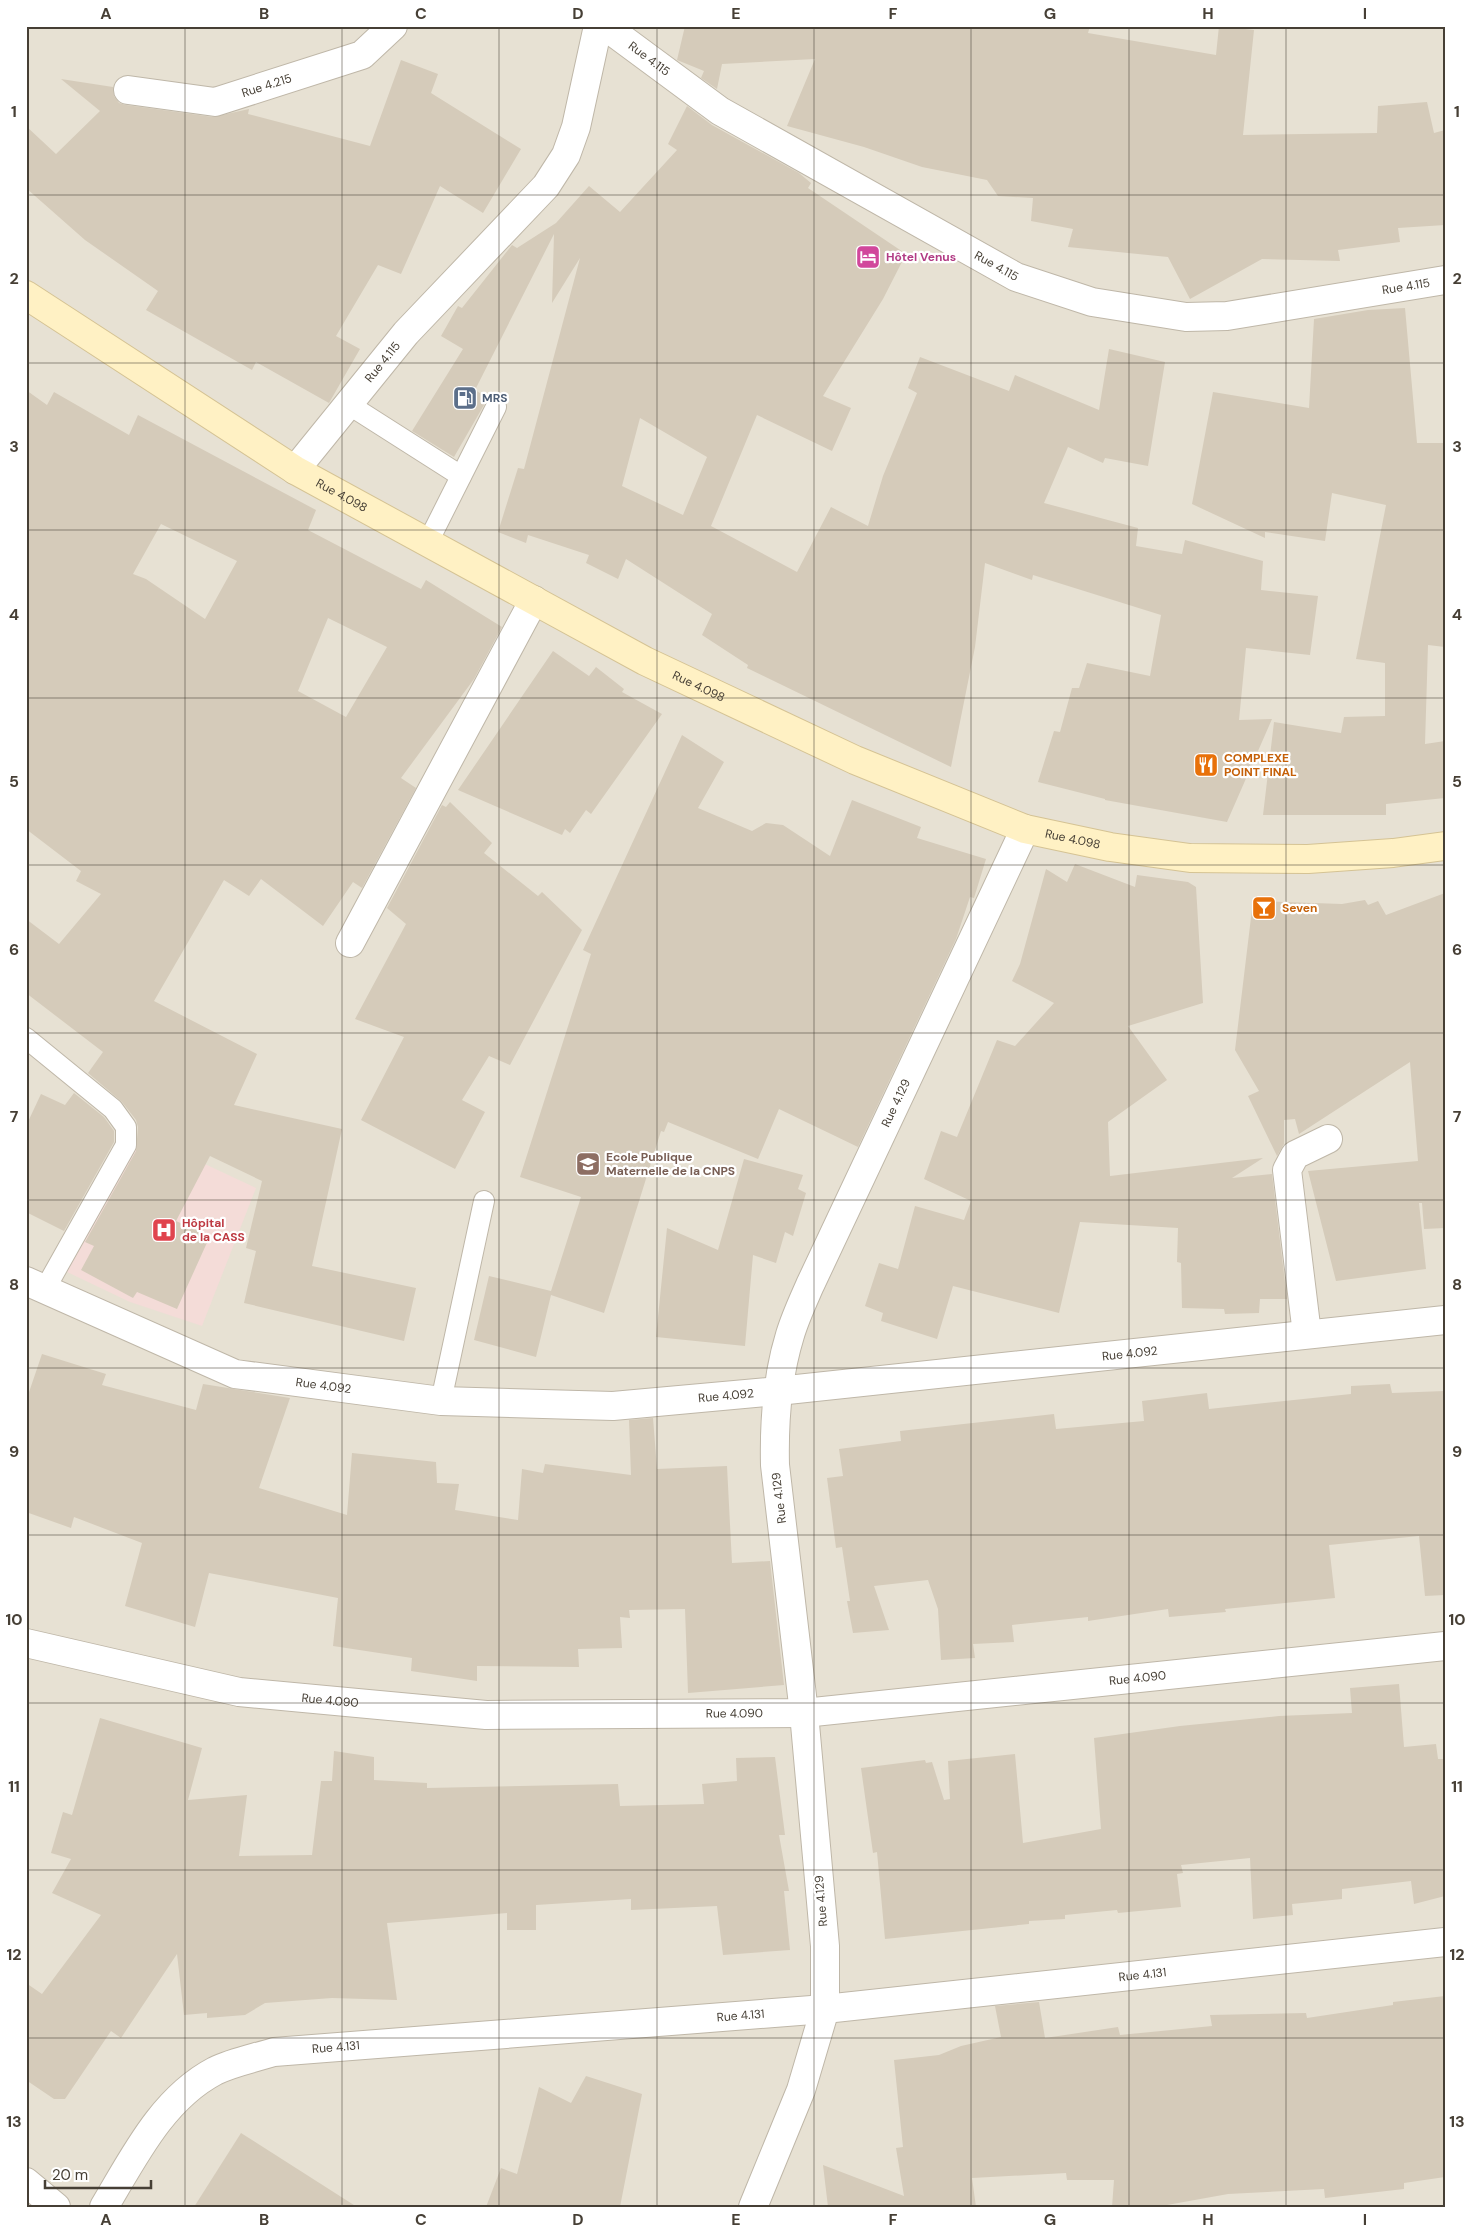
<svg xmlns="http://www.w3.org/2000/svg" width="1471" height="2233" viewBox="0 0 1471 2233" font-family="'DM Sans',sans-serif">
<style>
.residential{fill:#e7e1d3}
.medical{fill:#f4dcd8}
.building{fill:#d5cbba;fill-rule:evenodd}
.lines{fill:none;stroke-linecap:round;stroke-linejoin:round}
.service-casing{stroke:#bfb7a8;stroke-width:22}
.minor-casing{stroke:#bfb7a8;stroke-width:30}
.tertiary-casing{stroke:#bfb7a8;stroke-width:30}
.secondary-casing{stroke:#d5c394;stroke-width:30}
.service{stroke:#fff;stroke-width:20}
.minor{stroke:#fff;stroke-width:28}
.tertiary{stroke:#fff;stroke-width:28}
.secondary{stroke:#fff1c4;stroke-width:28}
.grid{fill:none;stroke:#463f35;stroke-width:1;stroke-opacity:0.55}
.labels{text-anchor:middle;stroke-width:4.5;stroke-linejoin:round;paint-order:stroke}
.street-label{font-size:12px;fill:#463f35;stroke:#fff}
.hotel-label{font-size:12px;font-weight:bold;fill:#b23c85;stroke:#fff;text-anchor:start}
.service-label{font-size:12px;font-weight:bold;fill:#4e5e75;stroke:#fff;text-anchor:start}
.food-label{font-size:12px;font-weight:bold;fill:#c56008;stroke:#fff;text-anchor:start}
.education-label{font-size:12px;font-weight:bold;fill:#785e54;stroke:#fff;text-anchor:start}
.health-label{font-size:12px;font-weight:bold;fill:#be3a42;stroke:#fff;text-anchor:start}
.neatline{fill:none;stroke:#463f35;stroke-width:2}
.grid-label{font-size:16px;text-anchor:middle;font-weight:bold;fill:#463f35}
</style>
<rect width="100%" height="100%" fill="#f3efe5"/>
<rect class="residential" x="26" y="26" width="1419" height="2181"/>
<polygon class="medical" points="141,1134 256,1188 202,1326 130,1302 65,1271"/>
<g class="building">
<polygon points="685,26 1090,26 1088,33 1216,55 1219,26 1254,30 1243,135 1377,133 1378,106 1427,102 1434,133 1445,130 1445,225 1398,228 1400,242 1338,250 1340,261 1262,259 1190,299 1168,257 1068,247 1073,229 1031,221 1033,198 998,196 987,180 922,167 864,147 787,126 815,59 722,64 717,89 701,78 704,71 677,60"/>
<polygon points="401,60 438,74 431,93 521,149 483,213 440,186 401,274 378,265 336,336 360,349 329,403 256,362 252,370 146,310 158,291 85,240 26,188 26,126 56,154 100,111 61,79 113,87 114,96 119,103 126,105 213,117 249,109 248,114 370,146"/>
<path d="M687,106l25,19 87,48 12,10 -3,5 98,66 -23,45 -60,97 28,12 -19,43 -75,-36 -46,111 86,46 34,-65 37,19 15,-50 34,-83 -9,-5 12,-31 89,34 6,-16 84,35 10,-61 56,13 -17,104 -43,-8 -2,5 -35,-16 -24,56 94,25 -2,18 46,8 3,-14 78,21 -2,29 57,6 -8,59 -64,-7 -7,72 33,-1 -45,103 -122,-22v-1l-67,-17 16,-51 6,1 12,-44h7l8,-25 63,13 11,-61 -128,-40 -1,5 -47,-17 -10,84 -24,120 -204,-99 1,-3 -46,-30 10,-21 -86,-55 -8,20 -32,-16 3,-8 -61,-20 -2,8 -28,-11 20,-64 6,1 56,-211 -28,45 2,-69 -79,156 13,8 -34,59 -42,-26 51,-82 -22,-13 17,-30 4,2 50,-63 5,3 39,-25 33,-37 31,26 57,-62 -9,-6zM640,418l67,39 -24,58 -61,-29z"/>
<polygon points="1405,308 1417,443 1445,443 1445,647 1428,645 1425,744 1445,741 1445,798 1386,804 1386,815 1263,815 1274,722 1341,733 1344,717 1385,716 1385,663 1356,659 1386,505 1332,493 1325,541 1265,532 1265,538 1192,504 1213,392 1309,408 1314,319 1368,310"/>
<path d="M26,390l21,15 7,-13 75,43 9,-20 178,95 -8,20 113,59 5,-9 76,47 -28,52 -73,99 15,10 -54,100 -9,-6 -30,44 -62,-47 -12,17 -25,-16 -70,121 103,53 -23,51 108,24 -30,137 104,22 -12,53 -160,-38 12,-52 -10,-3 16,-67 -52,-25 -34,65 34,15 -33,73 -40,-17 -4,6 -52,-28 13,-24 -9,-4 51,-91 2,-24 -2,-7 -14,-18 -34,-29 15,-21 -77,-59v-74l33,25 42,-50 -25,-13 5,-10 -55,-42zM161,524l76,37 -32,58 -59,-40 -13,-5zM328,618l59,29 -41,70 -48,-26z"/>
<polygon points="553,651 589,676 596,667 624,689 622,692 662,714 591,814 586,810 570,833 565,829 562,835 458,790"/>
<polygon points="682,735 724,762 698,808 752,831 766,823 783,825 830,856 852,800 921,827 917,838 986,859 974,898 970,897 956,939 858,1147 779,1109 758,1159 668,1122 664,1132 661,1131 604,1313 551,1295 536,1357 474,1340 489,1276 551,1291 581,1197 520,1177 591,954 583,950"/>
<polygon points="450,802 492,843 484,853 538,896 542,892 582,930 510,1065 489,1056 462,1100 485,1112 455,1169 361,1120 404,1037 355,1019 406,924 387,908 442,805 446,807"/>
<polygon points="1075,864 1135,887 1137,875 1188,882 1196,887 1203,1003 1128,1026 1167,1080 1108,1122 1110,1176 1263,1158 1232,1178 1272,1174 1287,1299 1260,1299 1259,1313 1225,1314 1224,1309 1182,1308 1181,1263 1177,1262 1178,1228 1080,1222 1059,1313 953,1286 937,1339 881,1321 883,1313 865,1306 879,1263 898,1269 915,1206 964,1220 971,1201 924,1179 941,1131 957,1137 997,1040 1015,1046 1054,1003 1012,981 1020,964 1046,869 1067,882"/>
<polygon points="1445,893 1445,1228 1424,1229 1422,1203 1419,1203 1426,1269 1336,1281 1308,1171 1418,1161 1410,1062 1299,1134 1295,1119 1284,1120 1284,1144 1277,1156 1248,1096 1259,1091 1235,1050 1253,901 1342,904 1365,900 1368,905 1378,901 1386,915"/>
<polygon points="74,1093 104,1117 114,1131 114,1142 64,1231 26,1212 26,1126 41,1094 65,1105"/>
<polygon points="744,1159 803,1175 798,1189 806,1193 793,1236 785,1232 776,1263 753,1255 745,1346 656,1337 667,1228 718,1250"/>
<polygon points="42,1354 106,1374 102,1385 196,1410 203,1384 290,1398 259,1488 347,1515 352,1453 436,1462 437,1483 459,1484 455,1510 518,1520 522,1469 543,1473 545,1464 631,1475 629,1420 653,1418 657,1469 727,1466 732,1563 770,1561 784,1685 688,1693 685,1609 629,1610 630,1618 620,1617 622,1648 578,1649 579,1667 477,1666 477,1681 411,1671 412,1658 333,1646 338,1598 209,1573 195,1627 125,1606 142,1543 74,1517 71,1528 26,1512 26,1401"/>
<polygon points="1390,1384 1392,1393 1445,1391 1445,1595 1425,1596 1419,1536 1329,1545 1335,1598 1225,1609 1226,1612 1169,1617 1168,1609 1088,1621 1088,1617 1012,1625 1014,1642 973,1644 975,1658 941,1660 938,1609 928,1580 874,1586 889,1630 853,1633 847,1601 850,1601 842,1547 836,1548 827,1478 843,1476 839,1449 901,1441 900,1431 1054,1414 1056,1429 1144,1421 1142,1401 1207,1393 1209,1409 1351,1394 1351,1386"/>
<polygon points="1399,1684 1404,1747 1436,1744 1438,1759 1445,1759 1445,1896 1414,1904 1411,1881 1342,1889 1342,1899 1292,1904 1293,1915 1253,1919 1250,1858 1181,1865 1183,1873 1177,1874 1181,1907 1118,1913 1117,1910 1065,1915 1065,1919 1029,1921 1029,1924 885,1939 877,1852 873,1853 861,1768 925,1760 926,1763 932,1762 944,1800 950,1799 948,1761 1015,1754 1023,1843 1101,1829 1094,1738 1180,1726 1279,1716 1352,1713 1350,1688"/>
<polygon points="100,1718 202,1748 188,1800 247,1795 239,1856 312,1855 321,1781 332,1781 334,1751 374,1757 374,1780 427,1783 427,1788 618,1784 620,1806 704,1804 702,1784 737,1781 736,1758 775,1757 785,1835 779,1835 789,1891 784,1891 790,1950 723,1955 717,1906 631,1910 631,1899 536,1905 536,1930 507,1930 507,1913 387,1923 397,2000 332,1998 265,2003 245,2015 207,2018 207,2013 184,2015 177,1954 121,2038 111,2031 65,2099 54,2099 26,2080 26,1983 42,1994 101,1915 52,1893 71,1859 51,1853 63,1812 72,1815"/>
<polygon points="1445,1996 1445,2177 1404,2183 1404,2189 1325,2198 1324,2189 1228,2194 1156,2207 1112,2207 1114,2180 1067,2180 1066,2173 972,2178 976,2207 828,2207 823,2165 904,2196 896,2148 903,2147 894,2060 939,2055 961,2046 1001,2037 995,2006 1039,2002 1045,2038 1118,2027 1120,2035 1212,2026 1210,2015 1306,2013 1307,2018 1393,2005 1393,2002"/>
<polygon points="586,2076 642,2094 620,2207 486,2207 501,2168 517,2174 539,2087 571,2103"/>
<polygon points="241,2133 357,2207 194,2207"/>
</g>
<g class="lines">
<defs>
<g id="service">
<polyline points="348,404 461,476"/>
<polyline points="428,542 496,407"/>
<polyline points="26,1038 113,1109 126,1127 126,1145 45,1289"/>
<polyline points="441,1401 484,1201"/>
</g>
<g id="minor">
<path id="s1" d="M605,26l115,85 296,166 76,25 94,15 41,-1 218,-36"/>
<path id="s2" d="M128,90l87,12 147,-47 31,-29"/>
<path id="s3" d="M295,470l111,-137 140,-147 20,-31 10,-28 22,-101"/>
<polyline points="350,943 534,600"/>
<path id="s4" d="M26,1281l209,93 206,27 172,5 165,-15 667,-71"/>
<polyline points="1307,1334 1287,1170 1295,1155 1328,1139"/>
<path id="s5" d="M26,1643l213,49 247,23 318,-2 641,-67"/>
<path id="s6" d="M104,2207c30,-50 58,-108 111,-136 18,-9 40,-13 59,-19l551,-43 620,-67"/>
<path id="s7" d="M753,2207l48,-117 24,-81v-63l-21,-233 -29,-248c-1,-43 2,-88 15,-130 5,-17 13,-34 20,-50l215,-456"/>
</g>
<polyline id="tertiary" points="26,2182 56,2207"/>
<g id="secondary">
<path id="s8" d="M26,295l269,175 350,191 210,99 170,69 85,18 80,11 118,1 85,-6 52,-7"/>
</g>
</defs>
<use href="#service" class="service-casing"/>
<use href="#minor" class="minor-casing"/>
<use href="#tertiary" class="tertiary-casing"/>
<use href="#secondary" class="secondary-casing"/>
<use href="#service" class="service"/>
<use href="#minor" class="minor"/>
<use href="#tertiary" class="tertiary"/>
<use href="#secondary" class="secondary"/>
</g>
<path class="grid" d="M185,26v2181M342,26v2181M499,26v2181M657,26v2181M814,26v2181M971,26v2181M1129,26v2181M1286,26v2181M26,195h1419M26,363h1419M26,530h1419M26,698h1419M26,865h1419M26,1033h1419M26,1200h1419M26,1368h1419M26,1535h1419M26,1703h1419M26,1870h1419M26,2038h1419"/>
<defs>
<symbol id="hotel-square" viewBox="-11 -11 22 22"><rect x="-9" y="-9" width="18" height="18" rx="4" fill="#d1479c" stroke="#fff"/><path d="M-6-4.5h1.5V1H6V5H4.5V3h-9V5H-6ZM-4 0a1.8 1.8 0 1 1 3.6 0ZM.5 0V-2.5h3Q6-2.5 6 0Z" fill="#fff"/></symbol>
<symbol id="fuel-square" viewBox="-11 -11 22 22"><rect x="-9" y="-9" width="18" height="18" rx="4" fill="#5c6f8a" stroke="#fff"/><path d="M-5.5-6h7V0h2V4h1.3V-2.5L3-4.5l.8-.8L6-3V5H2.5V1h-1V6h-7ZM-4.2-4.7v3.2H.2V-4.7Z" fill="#fff"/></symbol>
<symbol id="restaurant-square" viewBox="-11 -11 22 22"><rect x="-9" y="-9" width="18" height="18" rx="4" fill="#e8710a" stroke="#fff"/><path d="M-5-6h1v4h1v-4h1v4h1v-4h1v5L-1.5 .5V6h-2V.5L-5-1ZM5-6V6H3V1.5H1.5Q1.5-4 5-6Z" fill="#fff"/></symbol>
<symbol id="bar-square" viewBox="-11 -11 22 22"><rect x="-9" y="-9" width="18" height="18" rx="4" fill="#e8710a" stroke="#fff"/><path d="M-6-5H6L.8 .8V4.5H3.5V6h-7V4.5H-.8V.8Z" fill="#fff"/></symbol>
<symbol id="school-square" viewBox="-11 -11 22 22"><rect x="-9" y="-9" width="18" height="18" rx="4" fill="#8d6e63" stroke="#fff"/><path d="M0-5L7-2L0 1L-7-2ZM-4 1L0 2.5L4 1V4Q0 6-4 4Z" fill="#fff"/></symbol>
<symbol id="hospital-square" viewBox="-11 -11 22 22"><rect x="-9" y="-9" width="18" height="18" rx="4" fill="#e0444e" stroke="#fff"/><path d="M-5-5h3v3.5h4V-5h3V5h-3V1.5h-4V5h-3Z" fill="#fff"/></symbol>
</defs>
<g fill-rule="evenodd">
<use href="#hotel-square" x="854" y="243" width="28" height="28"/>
<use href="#fuel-square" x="451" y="384" width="28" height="28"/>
<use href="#restaurant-square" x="1192" y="751" width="28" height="28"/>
<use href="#bar-square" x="1250" y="894" width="28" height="28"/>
<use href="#school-square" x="574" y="1150" width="28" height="28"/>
<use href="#hospital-square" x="150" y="1216" width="28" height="28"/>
</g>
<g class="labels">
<g class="street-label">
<text dy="4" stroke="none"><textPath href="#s1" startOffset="55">Rue 4.115</textPath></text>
<text dy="4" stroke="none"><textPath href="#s2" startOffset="142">Rue 4.215</textPath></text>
<text dy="4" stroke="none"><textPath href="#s1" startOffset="460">Rue 4.115</textPath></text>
<text dy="4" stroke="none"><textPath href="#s1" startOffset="880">Rue 4.115</textPath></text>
<text dy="4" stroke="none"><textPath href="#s3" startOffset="139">Rue 4.115</textPath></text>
<text dy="4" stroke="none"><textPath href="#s8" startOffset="374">Rue 4.098</textPath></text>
<text dy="4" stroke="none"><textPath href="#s8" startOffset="779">Rue 4.098</textPath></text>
<text dy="4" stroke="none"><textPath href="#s8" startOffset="1184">Rue 4.098</textPath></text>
<text dy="4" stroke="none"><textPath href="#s7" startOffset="1144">Rue 4.129</textPath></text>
<text dy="4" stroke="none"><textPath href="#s4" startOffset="1128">Rue 4.092</textPath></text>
<text dy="4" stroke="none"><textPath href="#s4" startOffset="318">Rue 4.092</textPath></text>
<text dy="4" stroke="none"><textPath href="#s4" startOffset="722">Rue 4.092</textPath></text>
<text transform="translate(779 1498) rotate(-97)" y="4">Rue 4.129</text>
<text dy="4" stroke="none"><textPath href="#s5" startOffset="1120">Rue 4.090</textPath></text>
<text dy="4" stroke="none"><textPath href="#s5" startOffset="310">Rue 4.090</textPath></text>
<text dy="4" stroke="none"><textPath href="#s5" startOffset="715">Rue 4.090</textPath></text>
<text transform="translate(821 1901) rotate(-95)" y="4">Rue 4.129</text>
<text dy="4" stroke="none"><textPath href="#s6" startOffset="1112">Rue 4.131</textPath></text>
<text dy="4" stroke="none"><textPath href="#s6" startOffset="708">Rue 4.131</textPath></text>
<text dy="4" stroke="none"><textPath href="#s6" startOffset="302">Rue 4.131</textPath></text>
</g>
<g class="hotel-label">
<text x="886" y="261">Hôtel Venus</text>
</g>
<g class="service-label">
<text x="482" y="402">MRS</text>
</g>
<g class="food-label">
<text x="1224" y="762">COMPLEXE<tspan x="1224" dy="14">POINT FINAL</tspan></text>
<text x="1282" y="912">Seven</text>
</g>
<g class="education-label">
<text x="606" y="1161">Ecole Publique<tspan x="606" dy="14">Maternelle de la CNPS</tspan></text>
</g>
<g class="health-label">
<text x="182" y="1227">Hôpital<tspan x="182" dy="14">de la CASS</tspan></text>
</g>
</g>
<rect width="1471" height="2233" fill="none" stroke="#ffffff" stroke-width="55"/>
<path d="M45 2180v8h106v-8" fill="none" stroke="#463f35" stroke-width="2.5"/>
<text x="52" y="2180" font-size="15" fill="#463f35" stroke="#ffffff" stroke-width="4" paint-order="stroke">20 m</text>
<rect x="28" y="28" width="1416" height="2178" class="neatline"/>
<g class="grid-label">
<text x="106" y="19">A</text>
<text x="264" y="19">B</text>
<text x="421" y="19">C</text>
<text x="578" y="19">D</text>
<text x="736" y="19">E</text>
<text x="893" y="19">F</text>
<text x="1050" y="19">G</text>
<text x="1208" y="19">H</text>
<text x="1365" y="19">I</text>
<text x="14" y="117">1</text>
<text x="1457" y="117">1</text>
<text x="14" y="284">2</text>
<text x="1457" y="284">2</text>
<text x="14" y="452">3</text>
<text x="1457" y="452">3</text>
<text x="14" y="620">4</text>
<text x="1457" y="620">4</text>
<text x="14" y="787">5</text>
<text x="1457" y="787">5</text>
<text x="14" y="955">6</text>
<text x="1457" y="955">6</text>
<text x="14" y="1122">7</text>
<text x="1457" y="1122">7</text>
<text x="14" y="1290">8</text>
<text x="1457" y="1290">8</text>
<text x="14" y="1457">9</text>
<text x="1457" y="1457">9</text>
<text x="14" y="1625">10</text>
<text x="1457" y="1625">10</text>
<text x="14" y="1792">11</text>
<text x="1457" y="1792">11</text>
<text x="14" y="1960">12</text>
<text x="1457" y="1960">12</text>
<text x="14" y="2127">13</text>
<text x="1457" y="2127">13</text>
<text x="106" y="2225">A</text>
<text x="264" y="2225">B</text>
<text x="421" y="2225">C</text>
<text x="578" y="2225">D</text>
<text x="736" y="2225">E</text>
<text x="893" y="2225">F</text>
<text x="1050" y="2225">G</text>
<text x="1208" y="2225">H</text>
<text x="1365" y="2225">I</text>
</g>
</svg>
